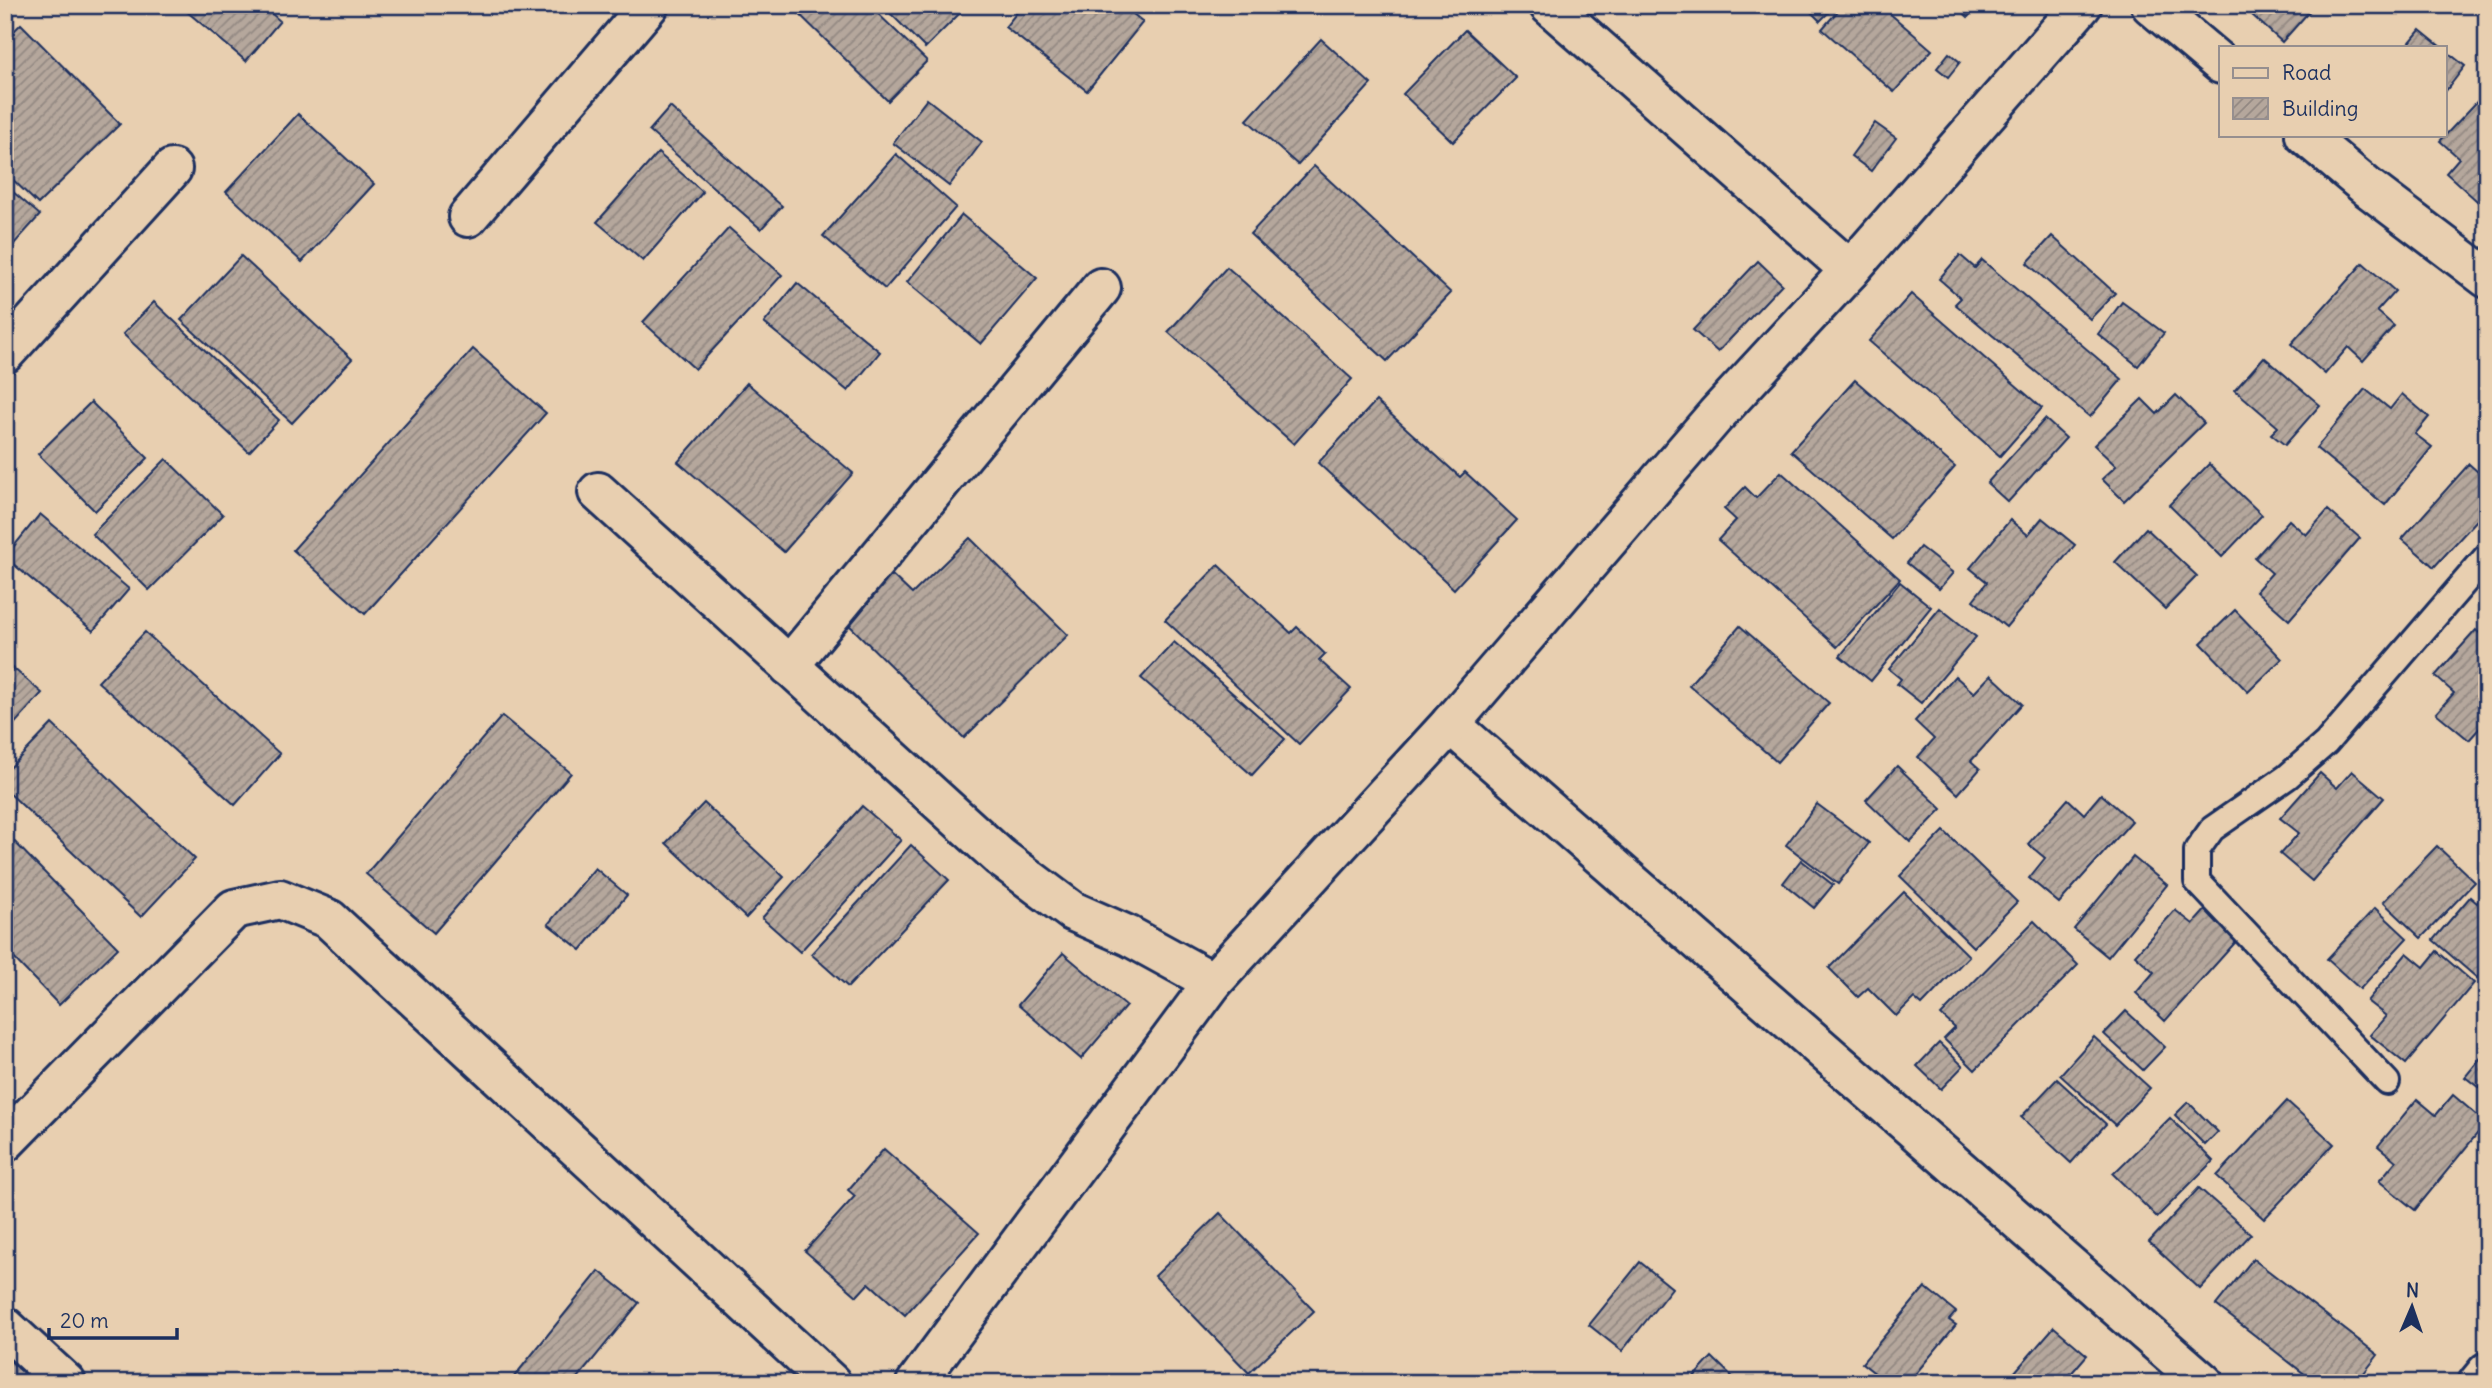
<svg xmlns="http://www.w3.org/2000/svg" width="2492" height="1388" viewBox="0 0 2492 1388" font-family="Delius,sans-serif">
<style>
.building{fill:url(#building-hatch);stroke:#1b2f5e;stroke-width:2}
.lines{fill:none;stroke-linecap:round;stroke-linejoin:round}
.lane-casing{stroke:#1b2f5e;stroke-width:30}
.street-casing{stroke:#1b2f5e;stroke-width:44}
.lane{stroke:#e8cfb0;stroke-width:24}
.street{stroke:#e8cfb0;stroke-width:38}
</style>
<defs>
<pattern id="building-hatch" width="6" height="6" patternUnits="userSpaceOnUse" patternTransform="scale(1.75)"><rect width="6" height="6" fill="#b5a79c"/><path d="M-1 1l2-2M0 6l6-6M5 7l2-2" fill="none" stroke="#928882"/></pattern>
</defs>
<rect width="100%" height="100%" fill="#e8cfb0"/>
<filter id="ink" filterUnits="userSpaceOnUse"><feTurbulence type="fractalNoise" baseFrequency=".0143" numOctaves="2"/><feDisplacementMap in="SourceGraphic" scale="14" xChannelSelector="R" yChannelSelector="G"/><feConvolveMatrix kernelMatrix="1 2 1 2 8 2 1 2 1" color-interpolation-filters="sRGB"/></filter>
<g filter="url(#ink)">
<g class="building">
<polygon points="179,5 262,5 280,21 246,61"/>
<polygon points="790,5 869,5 927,61 888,101"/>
<polygon points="882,5 957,5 963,10 925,48"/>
<polygon points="1023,5 1122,5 1143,22 1087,91 1005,27"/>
<polygon points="1804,5 1836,5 1820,21"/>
<polygon points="1843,5 1880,5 1932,50 1894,92 1822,29"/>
<polygon points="1955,5 1979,5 1968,17"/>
<polygon points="2241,5 2315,5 2282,42"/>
<polygon points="21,24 120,124 38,204 5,172 5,40"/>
<polygon points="1465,30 1516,78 1453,142 1403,94"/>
<polygon points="2420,30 2441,47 2406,47"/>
<polygon points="1321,39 1371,84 1298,165 1247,120"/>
<polygon points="2445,50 2465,66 2445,92"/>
<polygon points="1949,53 1960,62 1948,77 1937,68"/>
<polygon points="2485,93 2487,94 2487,210 2446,173 2459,158 2440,141"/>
<polygon points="927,99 982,142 949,186 893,143"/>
<polygon points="670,107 782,206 761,229 649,131"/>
<polygon points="298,114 374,184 302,262 226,192"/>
<polygon points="1875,123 1896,138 1871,171 1851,156"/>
<polygon points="658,153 703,192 643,261 597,222"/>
<polygon points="896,154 956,207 885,289 823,236"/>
<polygon points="1314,166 1451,293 1387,361 1250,234"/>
<polygon points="5,185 40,215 5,254"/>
<polygon points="962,215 1037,278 981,344 907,282"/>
<polygon points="729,228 782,275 695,369 643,322"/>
<polygon points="2052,236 2115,293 2090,319 2027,263"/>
<polygon points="1960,255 1975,268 1982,260 2122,379 2090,417 1955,304 1961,298 1939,279"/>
<polygon points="241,256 352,359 292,423 181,320"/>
<polygon points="1758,261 1782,284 1718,352 1693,330"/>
<polygon points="2363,263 2395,291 2377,311 2394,326 2363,361 2348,347 2325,374 2291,344"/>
<polygon points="1227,267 1352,379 1294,444 1168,332"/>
<polygon points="797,283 880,352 848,391 764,323"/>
<polygon points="1911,294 2042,408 2000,456 1869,341"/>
<polygon points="154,302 279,420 249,452 123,334"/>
<polygon points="2122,302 2164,333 2138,366 2098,334"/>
<polygon points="473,349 546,413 365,614 293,550"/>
<polygon points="2264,357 2320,405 2285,445 2271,434 2278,427 2235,390"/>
<polygon points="1855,380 1955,467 1892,539 1791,451"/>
<polygon points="747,383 853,473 784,552 678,462"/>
<polygon points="2365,389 2390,409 2402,394 2429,417 2415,434 2432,447 2385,505 2316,448"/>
<polygon points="2176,395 2204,423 2124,501 2102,479 2116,466 2094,445 2142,399 2157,414"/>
<polygon points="1376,401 1460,477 1465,472 1517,520 1454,589 1318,463"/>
<polygon points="91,402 148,458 95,511 38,454"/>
<polygon points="2487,412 2487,432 2477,426"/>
<polygon points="2045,419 2066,438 2008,502 1987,483"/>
<polygon points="166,459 223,515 149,590 92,534"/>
<polygon points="2209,464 2262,515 2222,557 2169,505"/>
<polygon points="2469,464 2487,480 2487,509 2434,567 2402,539"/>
<polygon points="1781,472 1900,579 1837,647 1718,540 1736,520 1724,509 1745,487 1756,498"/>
<polygon points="2328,510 2360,538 2289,620 2256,591 2272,573 2255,558 2289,520 2306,535"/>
<polygon points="40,514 129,589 93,631 5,557"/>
<polygon points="2042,518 2075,545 2006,627 1973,600 1987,582 1970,568 2010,520 2028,535"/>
<polygon points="2146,528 2197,576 2165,609 2115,562"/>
<polygon points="970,538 1068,635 964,738 845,621 892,575 912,594"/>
<polygon points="1920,547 1953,573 1939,589 1907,563"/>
<polygon points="1218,565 1291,633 1297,627 1325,654 1319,660 1351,689 1299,744 1165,620"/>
<polygon points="1900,582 1931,607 1871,681 1840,656"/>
<polygon points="1940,608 1976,637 1921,703 1897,684 1901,679 1889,669"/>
<polygon points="2235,610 2282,659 2248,692 2201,643"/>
<polygon points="1740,626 1829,703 1777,762 1689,685"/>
<polygon points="2476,630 2487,640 2487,720 2469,740 2436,713 2454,693 2435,676"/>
<polygon points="145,632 280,754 235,805 98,682"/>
<polygon points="1174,642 1285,739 1252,775 1141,678"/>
<polygon points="5,661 42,693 10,729 5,725"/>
<polygon points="1991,675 2022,704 1971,761 1980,769 1958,794 1918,757 1934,739 1915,721 1955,676 1974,693"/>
<polygon points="502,716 571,773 434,933 366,874"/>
<polygon points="52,724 195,859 141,917 5,789 5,773"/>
<polygon points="1897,766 1942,809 1910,842 1866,800"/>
<polygon points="2352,771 2384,798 2312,881 2280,854 2299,833 2280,818 2320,773 2337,788"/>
<polygon points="2101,794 2132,821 2059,903 2029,878 2045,858 2028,844 2068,799 2084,814"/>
<polygon points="704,803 784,877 746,918 666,843"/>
<polygon points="1817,804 1869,843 1838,884 1786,845"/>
<polygon points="862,806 901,840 800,952 762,918"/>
<polygon points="1944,831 2017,902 1973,947 1900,876"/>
<polygon points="5,832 118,948 59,1005 5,949"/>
<polygon points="911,845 949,880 848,987 811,954"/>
<polygon points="2437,846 2475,882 2421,938 2383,902"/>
<polygon points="2133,857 2167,885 2108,957 2074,929"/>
<polygon points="1801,860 1833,885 1814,908 1783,883"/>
<polygon points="595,868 627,895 581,950 548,924"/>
<polygon points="1904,892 1969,956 1922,1005 1914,998 1896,1016 1868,988 1858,997 1829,968"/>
<polygon points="2487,892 2487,966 2477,978 2433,940 2470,897 2477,903"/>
<polygon points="2208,907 2241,936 2165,1021 2136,993 2154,972 2135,955 2175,910 2193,924"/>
<polygon points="2375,908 2407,938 2360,989 2327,959"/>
<polygon points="2034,921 2078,965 1975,1070 1944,1039 1955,1028 1941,1015"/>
<polygon points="2437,951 2474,983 2406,1064 2370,1035 2386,1016 2367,1001 2407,953 2424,967"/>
<polygon points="1063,953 1126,1006 1081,1059 1018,1005"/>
<polygon points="2126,1011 2165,1047 2143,1070 2104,1034"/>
<polygon points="2094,1037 2150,1088 2115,1125 2060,1075"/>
<polygon points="1939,1043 1963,1066 1941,1089 1917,1066"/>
<polygon points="2487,1050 2487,1094 2465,1077"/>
<polygon points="2057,1079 2106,1124 2071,1163 2021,1117"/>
<polygon points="2453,1095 2486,1123 2415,1210 2379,1181 2396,1161 2378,1146 2417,1099 2436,1115"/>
<polygon points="2287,1101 2334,1144 2264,1219 2217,1176"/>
<polygon points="2188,1102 2218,1132 2205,1145 2175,1115"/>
<polygon points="2170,1118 2213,1161 2157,1217 2113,1174"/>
<polygon points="884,1149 979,1233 905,1315 869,1283 857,1296 805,1251 855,1196 848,1190"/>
<polygon points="2199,1188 2251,1234 2200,1289 2149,1242"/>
<polygon points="1220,1213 1314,1311 1249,1373 1155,1276"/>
<polygon points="2253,1259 2378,1355 2356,1383 2316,1383 2216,1305"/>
<polygon points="1640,1262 1672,1288 1622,1351 1589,1325"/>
<polygon points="599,1271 639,1303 574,1383 509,1383"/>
<polygon points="1925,1287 1956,1312 1949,1320 1956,1325 1908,1383 1871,1383 1877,1375 1862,1363"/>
<polygon points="2054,1327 2087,1355 2063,1383 2026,1383 2014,1373"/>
<polygon points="5,1356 34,1383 5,1383"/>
<polygon points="1712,1357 1739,1383 1688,1383"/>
</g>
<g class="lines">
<defs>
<polyline id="lane" points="2387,1082 2197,881 2197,850 2212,829 2287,777 2326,743 2487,556"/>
<g id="street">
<polyline points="1549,5 1850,270"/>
<polyline points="2151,5 2221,64"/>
<polyline points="2305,135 2367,187 2487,278"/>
<polyline points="468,217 649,5"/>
<polyline points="5,353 172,169"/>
<polyline points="598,492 1000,857 1072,911 1129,936 1213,982"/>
<polyline points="789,666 1101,288"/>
<polyline points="1450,724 2204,1383"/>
<polyline points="5,1142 234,909 280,899 329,919 831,1383"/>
<polyline points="5,1327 66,1383"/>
<polyline points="916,1383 1213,982 1450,724 1716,415 1850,270 2082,5"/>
<polyline points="2478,1383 2487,1372"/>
</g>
</defs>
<use href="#lane" class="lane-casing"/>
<use href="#street" class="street-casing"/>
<use href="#lane" class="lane"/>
<use href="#street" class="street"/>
</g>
</g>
<rect width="2492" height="1388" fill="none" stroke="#e8cfb0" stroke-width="28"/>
<rect x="14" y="14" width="2464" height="1360" fill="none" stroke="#1b2f5e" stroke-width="2.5" filter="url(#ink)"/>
<rect x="2219" y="46" width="228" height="91" fill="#e8cfb0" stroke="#968f8f" stroke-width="2"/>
<rect x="2233" y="68" width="35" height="10" fill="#e8cfb0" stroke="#968f8f" stroke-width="2"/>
<text x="2282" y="80" font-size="21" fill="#1b2f5e">Road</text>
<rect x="2233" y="98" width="35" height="21" fill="url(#building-hatch)" stroke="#968f8f" stroke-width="2"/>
<text x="2282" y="116" font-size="21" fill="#1b2f5e">Building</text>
<g transform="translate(2412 1307) rotate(2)" stroke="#e8cfb0" stroke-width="5" paint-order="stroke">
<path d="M0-5L12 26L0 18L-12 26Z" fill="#1b2f5e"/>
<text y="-10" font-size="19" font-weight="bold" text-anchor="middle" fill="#1b2f5e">N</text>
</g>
<path d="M49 1328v10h128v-10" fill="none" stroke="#1b2f5e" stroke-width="3.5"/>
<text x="60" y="1328" font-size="21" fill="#1b2f5e" stroke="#e8cfb0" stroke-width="5" paint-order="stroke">20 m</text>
</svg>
